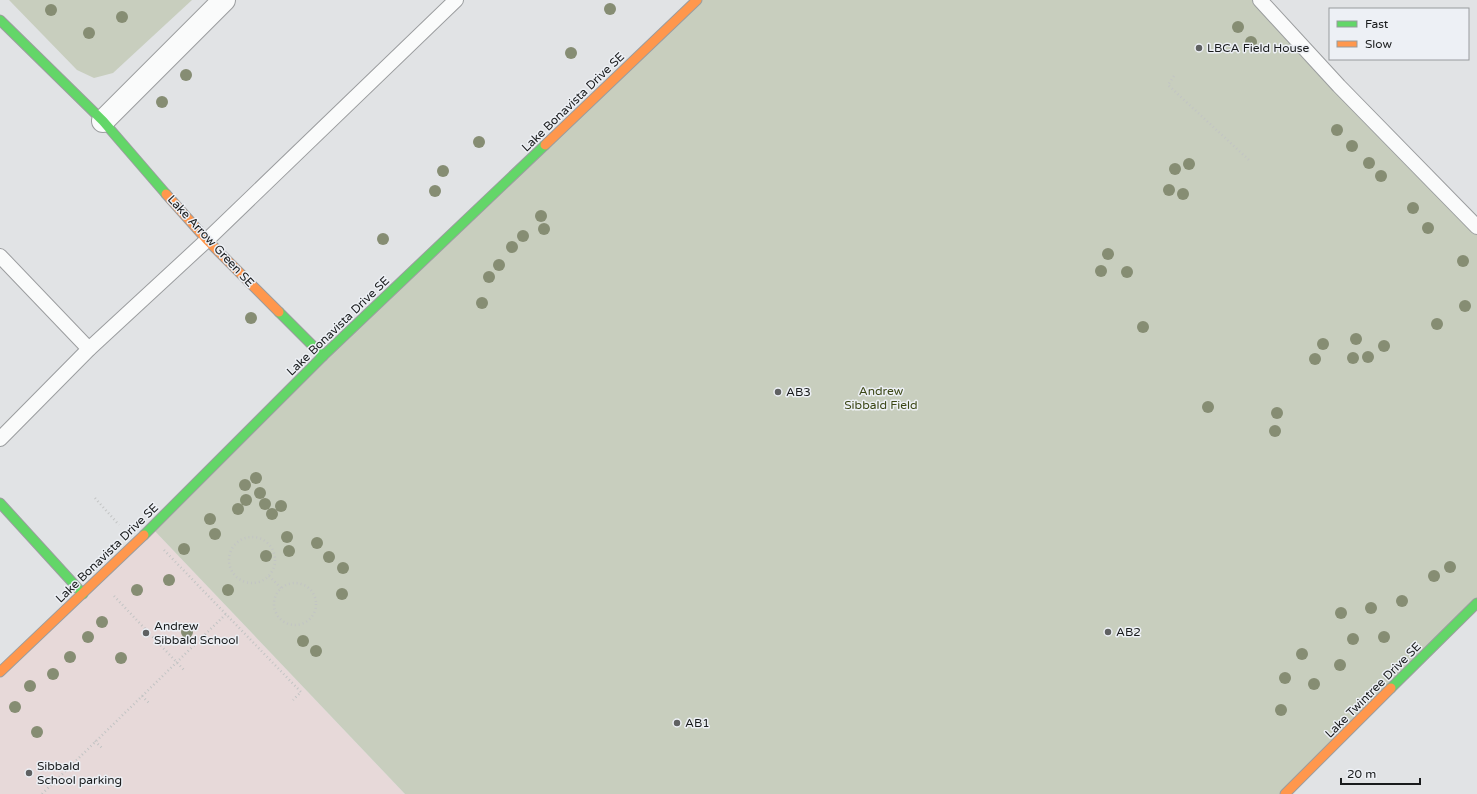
<svg xmlns="http://www.w3.org/2000/svg" width="1477" height="794" viewBox="0 0 1477 794" font-family="'Varela Round',sans-serif">
<style>
.education{fill:#e7d9d9}
.green{fill:#c8cebe}
.lines{fill:none;stroke-linecap:round;stroke-linejoin:round}
.lane-casing{stroke:#9b9d9f;stroke-width:16}
.street-casing{stroke:#9b9d9f;stroke-width:24}
.fast-casing{stroke:#9b9d9f;stroke-width:11}
.slow-casing{stroke:#9b9d9f;stroke-width:11}
.path{stroke:#c2c4c4;stroke-width:2.5;stroke-dasharray:1 3;stroke-linecap:butt}
.lane{stroke:#fafbfb;stroke-width:14}
.street{stroke:#fafbfb;stroke-width:22}
.fast{stroke:#63d668;stroke-width:9}
.slow{stroke:#ff974d;stroke-width:9}
.tree{fill:#868d73}
.poi-dot{fill:#5f6162;stroke:#edf0f5;stroke-width:1.5}
.labels{text-anchor:middle;stroke-width:3;stroke-linejoin:round;paint-order:stroke}
.poi-label{font-size:12px;fill:#191b1c;stroke:#edf0f5;text-anchor:start}
.street-label{font-size:12px;fill:#191b1c;stroke:#edf0f5}
.park-label{font-size:12px;fill:#3b4615;stroke:#edf0f5}
</style>
<rect width="100%" height="100%" fill="#e1e3e5"/>
<polygon class="education" points="151,527 405,794 0,794 0,672"/>
<g class="green">
<polygon points="9,0 192,0 113,73 94,78 77,70"/>
<polygon points="696,0 1260,0 1477,227 1477,603 1285,794 405,794 151,527"/>
</g>
<g class="lines">
<defs>
<g id="lane">
<polyline points="1260,0 1339,86 1477,227"/>
<polyline points="0,256 89,349"/>
<polyline points="0,439 89,349 207,240 456,0"/>
</g>
<polyline id="street" points="103,121 224,0"/>
<g id="fast">
<polyline points="0,20 103,121 166,194"/>
<polyline points="279,312 323,356"/>
<polyline points="0,503 83,594"/>
<polyline points="144,535 323,356 545,145"/>
<polyline points="1391,688 1477,603"/>
</g>
<g id="slow">
<polyline points="545,145 697,0"/>
<polyline points="166,194 207,240 279,312"/>
<polyline points="0,672 144,535"/>
<polyline points="1285,794 1391,688"/>
</g>
</defs>
<use href="#lane" class="lane-casing"/>
<use href="#street" class="street-casing"/>
<use href="#fast" class="fast-casing"/>
<use href="#slow" class="slow-casing"/>
<g class="path">
<polyline points="1174,76 1168,85 1250,161"/>
<polyline points="95,498 119,525"/>
<circle cx="252" cy="560" r="23"/>
<polyline points="164,550 301,692 293,700"/>
<polyline points="269,576 281,588"/>
<circle cx="295" cy="604" r="21"/>
<polyline points="114,596 184,670"/>
<polyline points="142,696 149,703"/>
<polyline points="95,741 103,749"/>
<polyline points="42,794 226,614"/>
</g>
<use href="#lane" class="lane"/>
<use href="#street" class="street"/>
<use href="#fast" class="fast"/>
<use href="#slow" class="slow"/>
</g>
<g class="tree">
<circle cx="610" cy="9" r="6"/>
<circle cx="51" cy="10" r="6"/>
<circle cx="122" cy="17" r="6"/>
<circle cx="1238" cy="27" r="6"/>
<circle cx="89" cy="33" r="6"/>
<circle cx="1251" cy="42" r="6"/>
<circle cx="571" cy="53" r="6"/>
<circle cx="186" cy="75" r="6"/>
<circle cx="162" cy="102" r="6"/>
<circle cx="1337" cy="130" r="6"/>
<circle cx="479" cy="142" r="6"/>
<circle cx="1352" cy="146" r="6"/>
<circle cx="1369" cy="163" r="6"/>
<circle cx="1189" cy="164" r="6"/>
<circle cx="1175" cy="169" r="6"/>
<circle cx="443" cy="171" r="6"/>
<circle cx="1381" cy="176" r="6"/>
<circle cx="1169" cy="190" r="6"/>
<circle cx="435" cy="191" r="6"/>
<circle cx="1183" cy="194" r="6"/>
<circle cx="1413" cy="208" r="6"/>
<circle cx="541" cy="216" r="6"/>
<circle cx="1428" cy="228" r="6"/>
<circle cx="544" cy="229" r="6"/>
<circle cx="523" cy="236" r="6"/>
<circle cx="383" cy="239" r="6"/>
<circle cx="512" cy="247" r="6"/>
<circle cx="1108" cy="254" r="6"/>
<circle cx="1463" cy="261" r="6"/>
<circle cx="499" cy="265" r="6"/>
<circle cx="1101" cy="271" r="6"/>
<circle cx="1127" cy="272" r="6"/>
<circle cx="489" cy="277" r="6"/>
<circle cx="482" cy="303" r="6"/>
<circle cx="1465" cy="306" r="6"/>
<circle cx="251" cy="318" r="6"/>
<circle cx="1437" cy="324" r="6"/>
<circle cx="1143" cy="327" r="6"/>
<circle cx="1356" cy="339" r="6"/>
<circle cx="1323" cy="344" r="6"/>
<circle cx="1384" cy="346" r="6"/>
<circle cx="1368" cy="357" r="6"/>
<circle cx="1353" cy="358" r="6"/>
<circle cx="1315" cy="359" r="6"/>
<circle cx="1208" cy="407" r="6"/>
<circle cx="1277" cy="413" r="6"/>
<circle cx="1275" cy="431" r="6"/>
<circle cx="256" cy="478" r="6"/>
<circle cx="245" cy="485" r="6"/>
<circle cx="260" cy="493" r="6"/>
<circle cx="246" cy="500" r="6"/>
<circle cx="265" cy="504" r="6"/>
<circle cx="281" cy="506" r="6"/>
<circle cx="238" cy="509" r="6"/>
<circle cx="272" cy="514" r="6"/>
<circle cx="210" cy="519" r="6"/>
<circle cx="215" cy="534" r="6"/>
<circle cx="287" cy="537" r="6"/>
<circle cx="317" cy="543" r="6"/>
<circle cx="184" cy="549" r="6"/>
<circle cx="289" cy="551" r="6"/>
<circle cx="266" cy="556" r="6"/>
<circle cx="329" cy="557" r="6"/>
<circle cx="1450" cy="567" r="6"/>
<circle cx="343" cy="568" r="6"/>
<circle cx="1434" cy="576" r="6"/>
<circle cx="169" cy="580" r="6"/>
<circle cx="137" cy="590" r="6"/>
<circle cx="228" cy="590" r="6"/>
<circle cx="342" cy="594" r="6"/>
<circle cx="1402" cy="601" r="6"/>
<circle cx="1371" cy="608" r="6"/>
<circle cx="1341" cy="613" r="6"/>
<circle cx="102" cy="622" r="6"/>
<circle cx="187" cy="632" r="6"/>
<circle cx="88" cy="637" r="6"/>
<circle cx="1384" cy="637" r="6"/>
<circle cx="1353" cy="639" r="6"/>
<circle cx="303" cy="641" r="6"/>
<circle cx="316" cy="651" r="6"/>
<circle cx="1302" cy="654" r="6"/>
<circle cx="70" cy="657" r="6"/>
<circle cx="121" cy="658" r="6"/>
<circle cx="1340" cy="665" r="6"/>
<circle cx="53" cy="674" r="6"/>
<circle cx="1285" cy="678" r="6"/>
<circle cx="1314" cy="684" r="6"/>
<circle cx="30" cy="686" r="6"/>
<circle cx="15" cy="707" r="6"/>
<circle cx="1281" cy="710" r="6"/>
<circle cx="37" cy="732" r="6"/>
</g>
<g class="poi-dot">
<circle cx="1199" cy="48" r="4"/>
<circle cx="778" cy="392" r="4"/>
<circle cx="1108" cy="632" r="4"/>
<circle cx="146" cy="633" r="4"/>
<circle cx="677" cy="723" r="4"/>
<circle cx="29" cy="773" r="4"/>
</g>
<g class="labels">
<g class="poi-label">
<text x="1207" y="52">LBCA Field House</text>
<text x="786" y="396">AB3</text>
<text x="154" y="630">Andrew<tspan x="154" dy="14">Sibbald School</tspan></text>
<text x="1116" y="636">AB2</text>
<text x="685" y="727">AB1</text>
<text x="37" y="770">Sibbald<tspan x="37" dy="14">School parking</tspan></text>
</g>
<g class="street-label">
<text transform="translate(573 102) rotate(-44)" y="4">Lake Bonavista Drive SE</text>
<text transform="translate(211 241) rotate(47)" y="4">Lake Arrow Green SE</text>
<text transform="translate(338 326) rotate(-44)" y="4">Lake Bonavista Drive SE</text>
<text transform="translate(107 553) rotate(-44)" y="4">Lake Bonavista Drive SE</text>
<text transform="translate(1373 690) rotate(-45)" y="4">Lake Twintree Drive SE</text>
</g>
<g class="park-label">
<text x="881" y="395">Andrew<tspan x="881" dy="14">Sibbald Field</tspan></text>
</g>
</g>
<rect x="1329" y="8" width="140" height="52" fill="#edf0f5" stroke="#989b9e"/>
<rect x="1337" y="21" width="20" height="6" fill="#63d668" stroke="#989b9e"/>
<text x="1365" y="28" font-size="12" fill="#191b1c">Fast</text>
<rect x="1337" y="41" width="20" height="6" fill="#ff974d" stroke="#989b9e"/>
<text x="1365" y="48" font-size="12" fill="#191b1c">Slow</text>
<path d="M1341 778v6h79v-6" fill="none" stroke="#191b1c" stroke-width="2"/>
<text x="1347" y="778" font-size="12" fill="#191b1c" stroke="#edf0f5" stroke-width="3" paint-order="stroke">20 m</text>
</svg>
